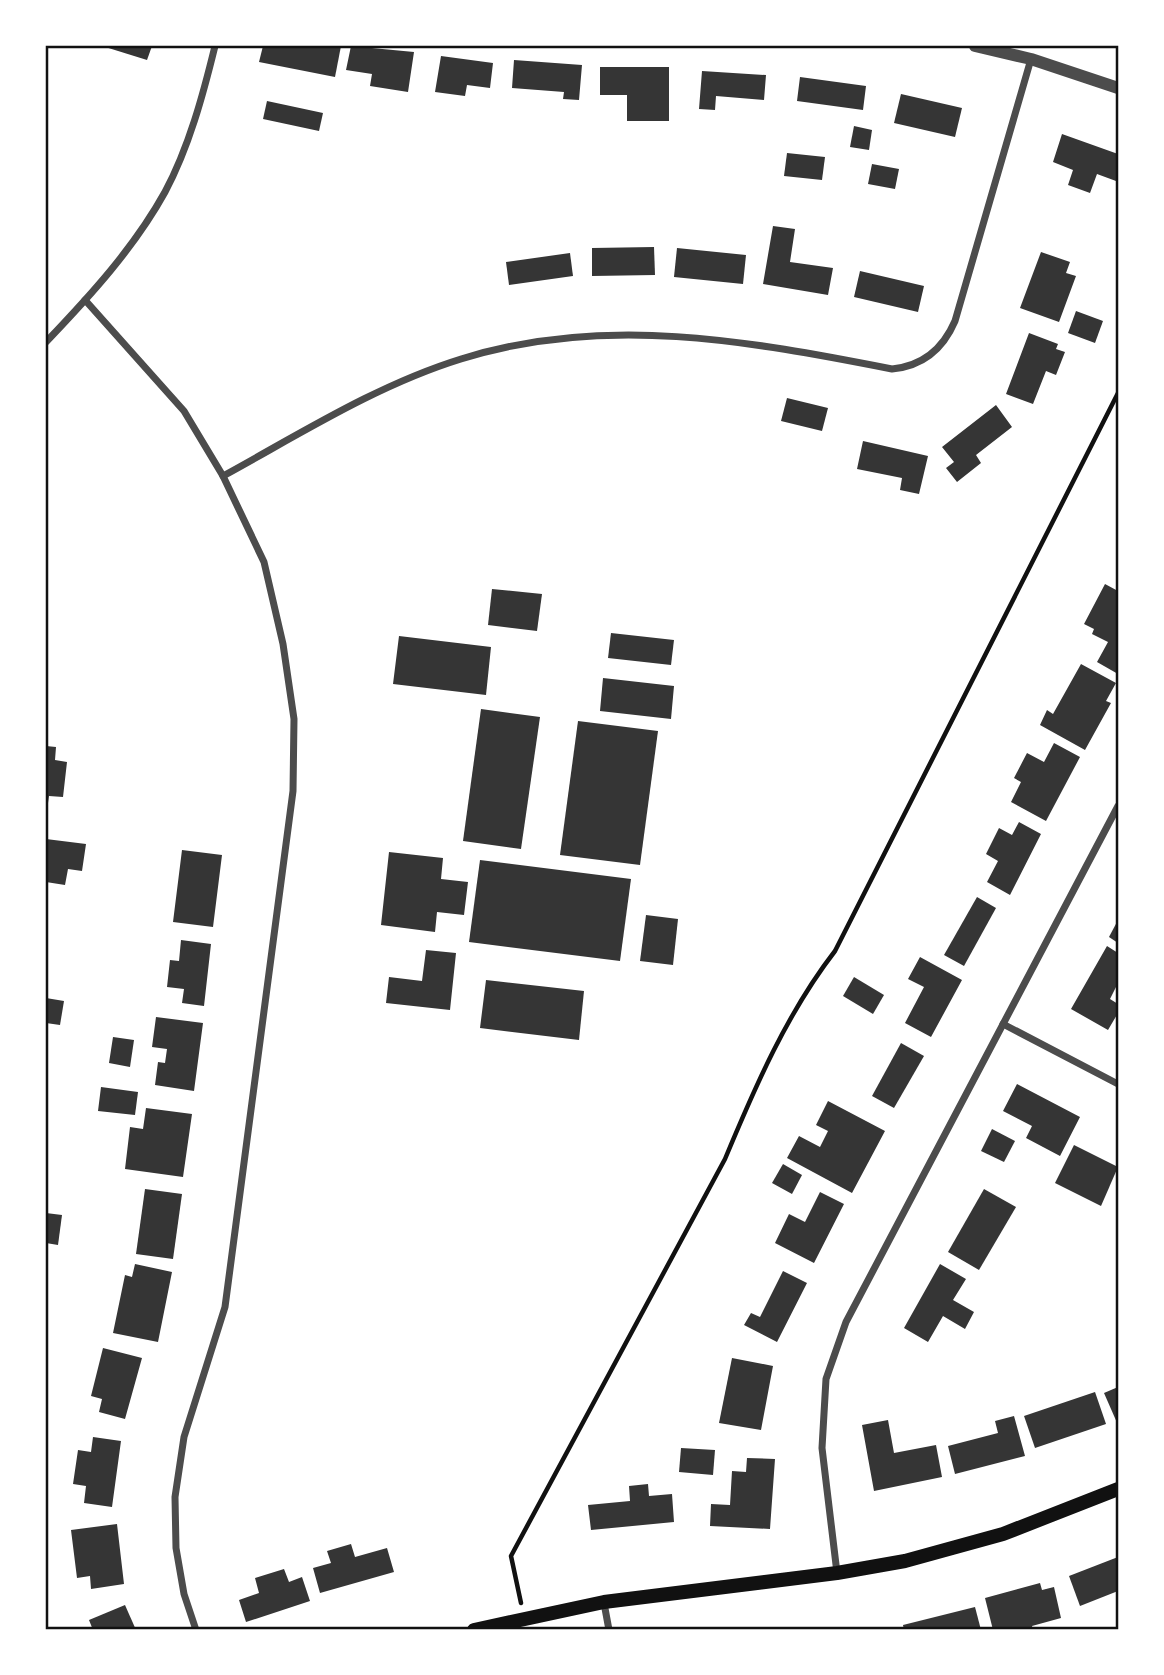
<svg xmlns="http://www.w3.org/2000/svg" width="1164" height="1675" viewBox="0 0 1164 1675" font-family="Overpass,sans-serif">
<style>
.building{fill:#353535}
.lines{fill:none;stroke-linecap:round;stroke-linejoin:round}
.path{stroke:#111;stroke-width:4.5}
.minor{stroke:#4c4c4c;stroke-width:7}
.tertiary{stroke:#4c4c4c;stroke-width:12}
.secondary{stroke:#111;stroke-width:14}
.neatline{fill:none;stroke:#111;stroke-width:2.5}
</style>
<rect width="100%" height="100%" fill="#fff"/>
<g class="building">
<polygon points="102,46 152,46 147,60"/>
<polygon points="263,46 341,46 335,77 259,62"/>
<polygon points="351,46 414,52 408,92 370,86 372,74 346,70"/>
<polygon points="441,56 493,63 490,88 467,85 465,96 435,92"/>
<polygon points="514,60 582,65 579,100 563,99 564,92 512,88"/>
<polygon points="600,67 669,67 669,121 627,121 627,95 600,95"/>
<polygon points="702,71 766,75 764,100 716,96 715,110 699,109"/>
<polygon points="800,77 866,86 863,110 797,101"/>
<polygon points="901,94 962,108 955,137 894,123"/>
<polygon points="267,101 323,113 319,131 263,119"/>
<polygon points="854,126 872,130 869,150 850,147"/>
<polygon points="1062,134 1118,154 1116,181 1097,174 1090,193 1068,185 1073,170 1053,162"/>
<polygon points="787,153 825,157 822,180 784,176"/>
<polygon points="872,164 899,169 895,189 868,184"/>
<polygon points="773,226 795,229 790,262 833,268 828,295 763,284"/>
<polygon points="654,247 655,275 592,276 592,248"/>
<polygon points="677,248 746,255 743,284 674,277"/>
<polygon points="1041,252 1070,262 1066,273 1076,276 1059,322 1020,308"/>
<polygon points="570,253 573,276 509,285 506,262"/>
<polygon points="860,271 924,286 918,312 854,297"/>
<polygon points="1076,311 1103,321 1095,343 1068,333"/>
<polygon points="1029,333 1058,344 1056,349 1065,352 1056,375 1046,371 1033,404 1006,394"/>
<polygon points="787,398 828,408 822,431 781,421"/>
<polygon points="996,405 1012,427 976,455 981,463 957,482 946,468 954,462 942,447"/>
<polygon points="863,441 928,456 919,494 900,490 902,478 857,469"/>
<polygon points="1105,584 1118,591 1118,674 1097,662 1108,642 1092,634 1094,629 1084,624"/>
<polygon points="492,589 542,594 537,631 488,625"/>
<polygon points="611,633 674,640 671,665 608,658"/>
<polygon points="399,636 491,647 486,695 393,684"/>
<polygon points="1081,664 1116,683 1106,701 1111,703 1085,750 1040,725 1047,710 1053,714"/>
<polygon points="603,678 674,686 671,719 600,711"/>
<polygon points="481,709 540,717 521,849 463,841"/>
<polygon points="578,721 658,731 640,865 560,855"/>
<polygon points="1054,743 1080,757 1046,821 1011,802 1021,782 1014,778 1027,753 1044,762"/>
<polygon points="46,746 56,747 55,760 67,762 63,797 49,796 47,810"/>
<polygon points="1019,822 1041,834 1010,895 987,882 998,861 986,854 999,828 1012,835"/>
<polygon points="46,839 86,844 82,871 68,869 65,885 46,882"/>
<polygon points="182,850 222,855 213,927 173,922"/>
<polygon points="389,852 443,858 441,879 468,882 464,915 437,912 435,932 381,925"/>
<polygon points="480,860 631,879 620,961 469,942"/>
<polygon points="977,897 996,908 964,966 944,955"/>
<polygon points="646,915 678,919 673,965 640,961"/>
<polygon points="1118,920 1118,943 1109,937"/>
<polygon points="181,940 211,944 204,1006 182,1003 184,989 167,987 170,960 179,961"/>
<polygon points="1107,946 1118,953 1118,983 1110,999 1118,1004 1118,1013 1108,1030 1071,1009"/>
<polygon points="426,950 456,953 450,1010 386,1003 389,977 422,981"/>
<polygon points="920,957 962,980 931,1037 905,1023 924,987 908,979"/>
<polygon points="854,977 884,995 873,1014 843,996"/>
<polygon points="486,980 584,991 579,1040 480,1028"/>
<polygon points="46,998 64,1001 60,1025 46,1023"/>
<polygon points="156,1017 203,1023 194,1091 155,1085 158,1062 165,1063 167,1049 152,1047"/>
<polygon points="113,1037 134,1040 130,1067 109,1063"/>
<polygon points="901,1043 924,1056 894,1108 872,1096"/>
<polygon points="1017,1084 1080,1117 1060,1156 1026,1138 1032,1126 1003,1111"/>
<polygon points="101,1087 138,1092 135,1115 98,1111"/>
<polygon points="828,1101 885,1131 852,1193 787,1158 799,1136 820,1147 828,1131 816,1125"/>
<polygon points="146,1108 192,1114 183,1177 125,1169 130,1127 143,1129"/>
<polygon points="992,1129 1015,1141 1004,1162 981,1151"/>
<polygon points="1074,1145 1118,1167 1101,1206 1055,1183"/>
<polygon points="783,1164 802,1175 792,1194 772,1183"/>
<polygon points="145,1189 182,1194 173,1259 136,1254"/>
<polygon points="984,1189 1016,1207 979,1270 948,1252"/>
<polygon points="820,1192 844,1204 814,1263 775,1243 789,1214 805,1222"/>
<polygon points="46,1213 62,1215 58,1245 46,1243"/>
<polygon points="135,1264 172,1272 158,1342 113,1333 125,1275 132,1277"/>
<polygon points="940,1264 966,1279 953,1300 974,1312 965,1329 943,1316 928,1342 904,1328"/>
<polygon points="783,1271 807,1283 777,1342 744,1325 751,1313 760,1317"/>
<polygon points="103,1348 142,1358 125,1419 99,1412 102,1399 91,1396"/>
<polygon points="732,1358 773,1366 761,1430 719,1423"/>
<polygon points="1118,1387 1118,1425 1104,1393"/>
<polygon points="1095,1392 1106,1424 1035,1448 1024,1416"/>
<polygon points="1014,1416 1025,1456 955,1474 948,1446 998,1433 995,1421"/>
<polygon points="888,1420 894,1453 936,1445 942,1477 874,1491 862,1425"/>
<polygon points="93,1437 121,1441 112,1507 84,1503 86,1486 73,1484 78,1450 91,1452"/>
<polygon points="681,1448 715,1450 713,1475 679,1472"/>
<polygon points="747,1458 775,1459 770,1529 710,1526 711,1504 730,1505 732,1471 746,1472"/>
<polygon points="648,1484 649,1496 672,1494 674,1522 591,1530 588,1505 630,1501 629,1486"/>
<polygon points="117,1524 124,1584 91,1589 90,1576 77,1578 71,1530"/>
<polygon points="351,1544 355,1557 387,1548 394,1572 320,1593 313,1568 331,1563 327,1551"/>
<polygon points="1118,1557 1118,1591 1080,1606 1069,1576"/>
<polygon points="284,1569 289,1582 302,1577 310,1601 246,1622 239,1600 259,1593 255,1578"/>
<polygon points="1040,1583 1042,1590 1054,1587 1061,1618 1032,1626 1033,1630 993,1630 985,1598"/>
<polygon points="125,1605 136,1630 93,1630 89,1620"/>
<polygon points="975,1607 981,1630 904,1630 903,1625"/>
</g>
<g class="lines">
<path class="path" d="M521,1603l-10,-47 214,-397c30,-72 62,-146 110,-208l283,-558"/>
<g class="minor">
<polyline points="85,300 184,411 223,476 264,562 283,644 294,719 293,791 225,1307 184,1437 175,1497 176,1548 184,1594 196,1630"/>
<path d="M46,342c44,-46 88,-94 119,-150 24,-45 38,-97 50,-146"/>
<path d="M223,476c77,-42 154,-91 238,-117 143,-45 288,-18 431,10 31,-3 51,-20 63,-48l76,-262"/>
<polyline points="1003,1024 1118,1084"/>
<polyline points="837,1573 822,1448 826,1379 846,1322 1118,806"/>
<polyline points="604,1603 609,1630"/>
</g>
<polyline class="tertiary" points="975,46 1031,59 1118,88"/>
<polyline class="secondary" points="474,1630 604,1602 837,1573 905,1561 1003,1534 1118,1489"/>
</g>
<rect width="1164" height="1675" fill="none" stroke="#ffffff" stroke-width="94"/>
<rect x="47" y="47" width="1070" height="1581" class="neatline"/>
</svg>
